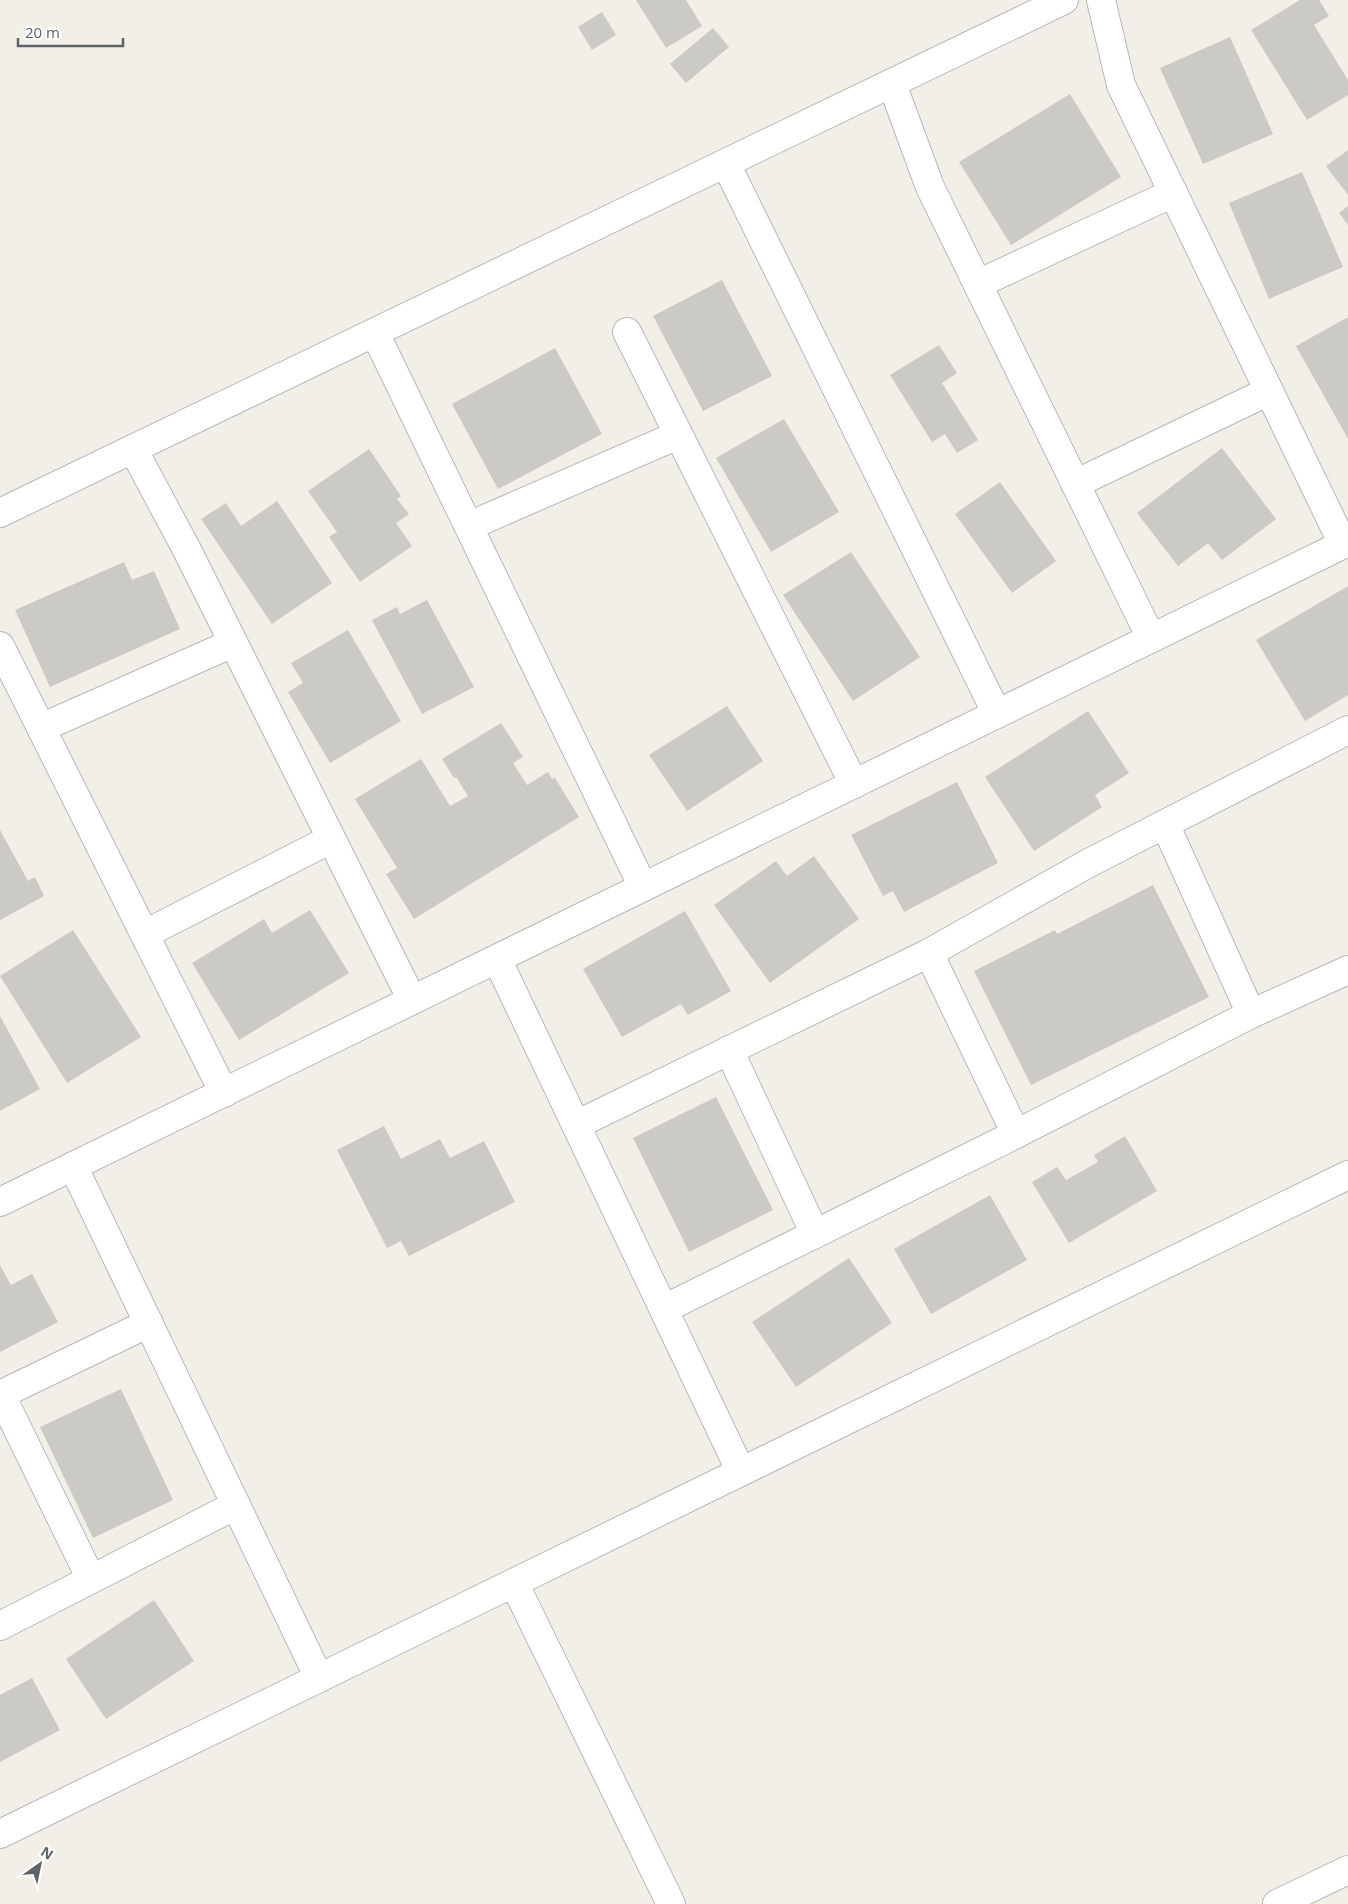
<svg xmlns="http://www.w3.org/2000/svg" width="1348" height="1904" viewBox="0 0 1348 1904" font-family="'Open Sans',sans-serif">
<style>
.building{fill:#cccac5}
.lines{fill:none;stroke-linecap:round;stroke-linejoin:round}
.minor-casing{stroke:#b5b8bc;stroke-width:30}
.minor{stroke:#fff;stroke-width:28}
</style>
<rect width="100%" height="100%" fill="#f1efe8"/>
<g class="building">
<polygon points="636,0 686,0 702,26 666,48"/>
<polygon points="1300,0 1319,0 1329,16 1314,25 1348,80 1348,95 1307,120 1251,30"/>
<polygon points="602,12 616,35 592,50 578,27"/>
<polygon points="713,28 729,47 686,83 670,64"/>
<polygon points="1230,37 1273,134 1203,164 1160,68"/>
<polygon points="1070,94 1121,177 1011,245 959,162"/>
<polygon points="1348,150 1348,195 1326,166"/>
<polygon points="1302,172 1343,267 1269,299 1229,203"/>
<polygon points="1348,206 1348,225 1339,213"/>
<polygon points="722,280 772,376 703,411 653,316"/>
<polygon points="1348,317 1348,439 1296,346"/>
<polygon points="939,345 957,373 942,383 978,440 957,453 945,434 932,442 890,375"/>
<polygon points="555,348 602,434 498,489 452,404"/>
<polygon points="784,419 839,512 771,552 716,458"/>
<polygon points="1222,448 1276,519 1222,560 1208,543 1178,566 1137,513"/>
<polygon points="369,449 401,496 397,499 409,514 396,523 412,546 360,582 329,537 337,532 308,491"/>
<polygon points="1000,482 1056,561 1012,593 955,514"/>
<polygon points="277,501 332,583 272,624 201,519 226,503 241,526"/>
<polygon points="851,552 920,657 853,701 783,595"/>
<polygon points="124,562 132,580 154,571 180,629 50,687 15,610"/>
<polygon points="1348,586 1348,695 1305,721 1256,640"/>
<polygon points="427,600 474,687 422,714 372,620 397,607 400,614"/>
<polygon points="348,630 401,721 330,763 288,692 303,683 291,663"/>
<polygon points="727,706 763,761 687,811 649,755"/>
<polygon points="1088,711 1129,773 1095,795 1102,807 1034,851 985,777"/>
<polygon points="501,723 523,757 513,763 527,785 548,772 552,779 555,778 579,817 414,919 386,874 397,868 355,799 421,759 450,806 468,796 456,777 454,778 442,759"/>
<polygon points="957,782 998,863 904,912 893,891 883,896 851,835"/>
<polygon points="0,830 28,881 35,877 44,896 0,920"/>
<polygon points="814,856 859,919 770,983 714,905 776,861 787,876"/>
<polygon points="1153,885 1209,997 1031,1085 974,971 1055,930 1057,934"/>
<polygon points="310,910 349,973 239,1040 192,963 264,919 272,933"/>
<polygon points="685,911 731,991 688,1015 681,1004 622,1037 583,969"/>
<polygon points="73,930 141,1037 67,1083 0,976"/>
<polygon points="0,1016 40,1089 0,1111"/>
<polygon points="716,1097 773,1210 689,1252 633,1138"/>
<polygon points="384,1126 401,1159 440,1139 450,1158 484,1141 515,1202 409,1256 401,1241 387,1248 337,1150"/>
<polygon points="1125,1136 1157,1191 1069,1243 1032,1182 1057,1167 1066,1180 1098,1162 1094,1155"/>
<polygon points="990,1195 1027,1260 931,1314 894,1249"/>
<polygon points="849,1258 892,1323 796,1387 752,1322"/>
<polygon points="0,1265 11,1285 32,1274 58,1322 0,1352"/>
<polygon points="121,1389 173,1500 93,1538 40,1427"/>
<polygon points="154,1600 194,1661 106,1719 66,1659"/>
<polygon points="32,1678 60,1730 0,1762 0,1695"/>
</g>
<g class="lines">
<defs>
<g id="minor">
<polyline points="1101,0 1121,85 1343,544"/>
<polyline points="892,84 930,187 1151,638"/>
<polyline points="726,164 997,714"/>
<polyline points="978,284 1173,193"/>
<polyline points="627,332 854,784"/>
<polyline points="375,333 643,887"/>
<polyline points="133,449 186,548 412,1000"/>
<polyline points="1075,484 1269,391"/>
<polyline points="0,513 1064,0"/>
<polyline points="469,526 678,435"/>
<polyline points="0,646 224,1093"/>
<polyline points="41,728 233,643"/>
<polyline points="1165,824 1251,1014 1348,970"/>
<polyline points="145,934 331,839"/>
<polyline points="929,953 1016,1134"/>
<polyline points="497,959 741,1472"/>
<polyline points="729,1050 815,1234"/>
<polyline points="576,1125 929,953 1087,864 1348,730"/>
<polyline points="73,1166 319,1678"/>
<polyline points="0,1202 1348,542"/>
<polyline points="664,1309 1016,1134 1251,1014"/>
<polyline points="0,1395 149,1323"/>
<polyline points="1,1395 91,1579"/>
<polyline points="514,1583 671,1904"/>
<polyline points="0,1626 236,1505"/>
<polyline points="0,1834 1348,1175"/>
<polyline points="1277,1904 1348,1870"/>
</g>
</defs>
<use href="#minor" class="minor-casing"/>
<use href="#minor" class="minor"/>
</g>
<g transform="translate(40 1864) rotate(33)" stroke="#ffffff" stroke-width="4" paint-order="stroke">
<path d="M0-4L9 19L0 12L-9 19Z" fill="#5f6368"/>
<text y="-8" font-size="14" font-weight="bold" text-anchor="middle" fill="#5f6368">N</text>
</g>
<path d="M18 38v8h105v-8" fill="none" stroke="#5f6368" stroke-width="2.5"/>
<text x="25" y="38" font-size="15" fill="#5f6368" stroke="#ffffff" stroke-width="4" paint-order="stroke">20 m</text>
</svg>
